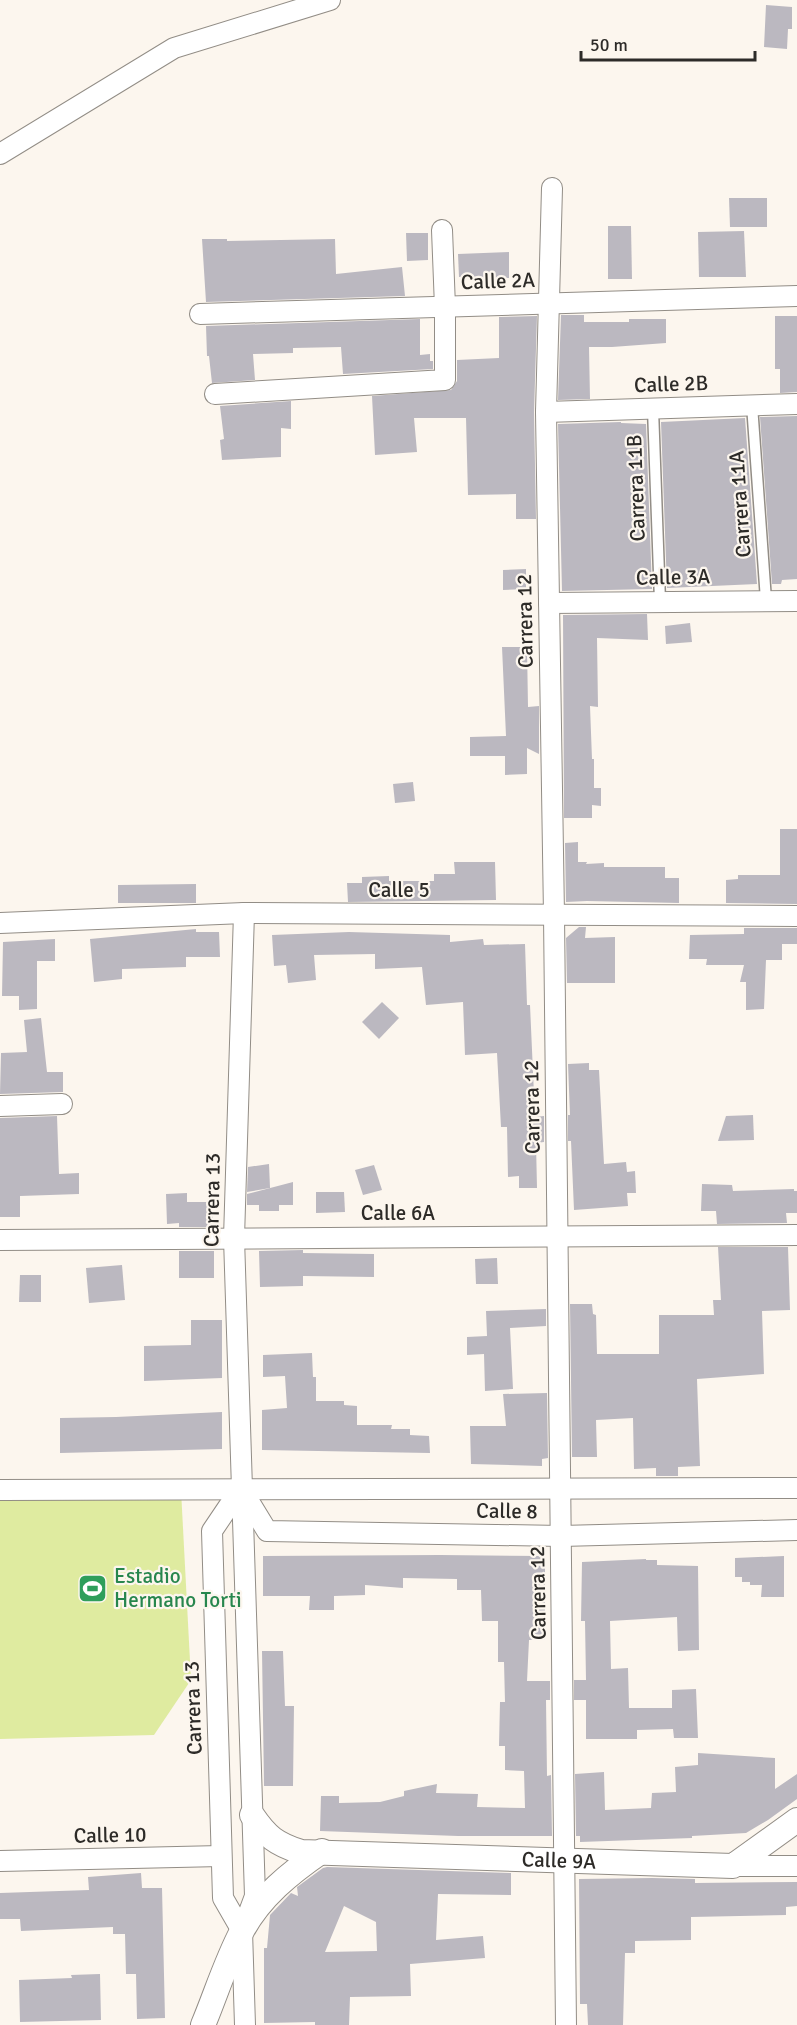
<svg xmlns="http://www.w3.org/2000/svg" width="797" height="2025" viewBox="0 0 797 2025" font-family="Signika,sans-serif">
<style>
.green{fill:#dfeba0}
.building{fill:#bbb8c0;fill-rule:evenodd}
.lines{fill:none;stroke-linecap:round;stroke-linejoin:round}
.service-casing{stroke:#928d86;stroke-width:13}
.minor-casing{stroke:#928d86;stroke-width:22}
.tertiary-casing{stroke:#928d86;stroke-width:26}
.service{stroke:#fff;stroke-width:10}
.minor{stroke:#fff;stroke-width:20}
.tertiary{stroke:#fff;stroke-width:24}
.labels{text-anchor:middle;stroke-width:4.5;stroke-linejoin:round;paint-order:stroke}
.street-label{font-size:21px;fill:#2d2b28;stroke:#fcf6ee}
.leisure-label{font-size:21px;fill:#27864d;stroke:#fcf6ee;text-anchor:start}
</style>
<rect width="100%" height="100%" fill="#fcf6ee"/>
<polygon class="green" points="181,1490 191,1680 154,1735 0,1739 0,1496"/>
<g class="building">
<polygon points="766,5 792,7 792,29 788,29 787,49 764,47"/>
<polygon points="729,198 767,198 767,227 730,227"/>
<polygon points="608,226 631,226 632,279 608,279"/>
<polygon points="744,231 746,277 699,277 698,232"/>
<polygon points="406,233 428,233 428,260 407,261"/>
<polygon points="202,239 227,239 227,241 335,239 336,274 402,267 405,296 206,302"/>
<polygon points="509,252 509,278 459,277 458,254"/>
<polygon points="561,315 584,315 584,322 629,322 629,319 666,319 666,343 612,347 589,347 590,399 558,400"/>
<polygon points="537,316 534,412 536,519 516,519 516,494 468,495 466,418 414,418 417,452 375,455 372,396 451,390 457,381 457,360 499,358 499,317"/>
<polygon points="775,316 797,316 797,392 780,393 780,369 775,369"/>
<polygon points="420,319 420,355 430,354 430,361 433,361 433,369 343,374 341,347 293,348 293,353 253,354 255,380 212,383 209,356 207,356 206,326"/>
<polygon points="291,401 291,429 281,428 281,457 222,460 220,440 224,439 220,406"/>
<polygon points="797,416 797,579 782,580 781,584 772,584 760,417"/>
<polygon points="745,418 757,584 667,588 661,422"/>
<polygon points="621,422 621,423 646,424 652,589 562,591 558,424"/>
<polygon points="526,569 526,589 503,590 503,570"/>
<polygon points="647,614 648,640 597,638 598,707 590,706 592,759 594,759 594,788 601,788 601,806 592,805 592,818 564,818 563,615"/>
<polygon points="690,623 692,642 666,644 665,626"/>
<polygon points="502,647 527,647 528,707 539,706 539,754 527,748 527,774 505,775 505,756 470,756 470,737 506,736"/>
<polygon points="413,782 415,801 395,803 393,784"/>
<polygon points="780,829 797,829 797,904 726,903 726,880 738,879 738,875 780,875"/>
<polygon points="578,842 578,862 587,862 586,864 604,863 604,867 665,867 665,878 679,878 679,903 587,901 566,902 565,843"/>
<polygon points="454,862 495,862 496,900 348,902 347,883 362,883 362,877 389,876 389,881 434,881 434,874 455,874"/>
<polygon points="196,884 196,903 118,903 118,885"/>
<polygon points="579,927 586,927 585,938 615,937 615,983 567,983 566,938"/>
<polygon points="744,928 797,928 797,944 782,944 782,960 766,960 764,1009 746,1010 746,982 740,982 744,965 706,965 707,959 689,959 690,935 744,934"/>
<polygon points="196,929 196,932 219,932 220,957 186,957 186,967 122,969 122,979 94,982 90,939"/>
<polygon points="349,932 450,935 450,942 483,939 484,945 525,944 527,1005 530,1005 535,1117 544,1116 544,1142 536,1143 537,1188 519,1188 519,1176 508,1177 507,1127 501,1127 497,1053 465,1055 463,1002 426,1005 422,967 375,969 375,954 314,955 316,980 288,983 286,965 274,966 272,935"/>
<polygon points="55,939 55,961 37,961 37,1009 19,1010 19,996 2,996 3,942"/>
<polygon points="382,1002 399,1018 379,1039 362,1022"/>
<polygon points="41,1018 47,1072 63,1072 63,1092 0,1094 1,1053 27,1052 24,1020"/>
<polygon points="589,1063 589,1070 599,1070 604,1164 626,1162 627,1172 635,1171 636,1193 627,1193 628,1206 574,1210 571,1141 568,1141 568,1115 570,1115 568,1064"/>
<polygon points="753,1115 754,1140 718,1141 726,1116"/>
<polygon points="57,1116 59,1174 79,1173 79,1194 20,1196 20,1217 0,1217 0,1118"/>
<polygon points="269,1164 270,1188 247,1192 248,1167"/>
<polygon points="374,1165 382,1190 363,1195 355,1170"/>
<polygon points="293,1182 293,1205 279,1205 279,1211 259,1211 259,1205 247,1205 247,1194"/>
<polygon points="702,1184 732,1185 733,1191 794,1189 794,1191 797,1191 797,1213 786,1213 787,1223 717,1224 716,1211 701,1211"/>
<polygon points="316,1192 344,1192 345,1212 316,1213"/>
<polygon points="187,1193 187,1202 212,1202 213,1227 179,1227 179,1223 167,1224 166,1194"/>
<polygon points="718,1247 788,1247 790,1310 762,1311 764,1374 697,1379 700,1466 678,1467 678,1476 656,1476 656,1468 634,1469 633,1418 596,1420 597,1457 572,1457 570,1304 592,1304 593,1314 596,1315 597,1354 659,1354 659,1315 714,1315 713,1300 721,1300"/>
<polygon points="303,1250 303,1253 374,1254 374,1277 303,1276 303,1286 260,1287 259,1251"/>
<rect x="179" y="1251" width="35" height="27"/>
<polygon points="497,1258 498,1284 476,1284 475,1259"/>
<polygon points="122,1265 125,1300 89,1303 86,1268"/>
<polygon points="20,1275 41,1275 41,1302 19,1302"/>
<polygon points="546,1309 546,1326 510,1328 513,1389 485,1391 484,1354 467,1355 467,1337 487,1336 486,1311"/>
<polygon points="191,1320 222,1320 222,1378 144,1381 144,1346 191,1345"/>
<polygon points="312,1353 313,1377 316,1377 316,1401 344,1401 344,1405 357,1406 357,1425 392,1425 391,1429 410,1429 410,1435 429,1436 430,1453 262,1450 262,1410 287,1408 285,1376 263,1377 263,1355"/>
<polygon points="547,1393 548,1458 542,1459 542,1466 471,1464 470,1426 506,1426 503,1394"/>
<polygon points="222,1412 222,1449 60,1453 60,1418 116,1417"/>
<polygon points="440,1555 545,1556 545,1640 529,1640 527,1681 550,1681 550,1700 546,1700 547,1776 551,1775 552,1836 458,1836 320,1831 321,1796 339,1796 339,1803 380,1802 404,1796 404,1791 437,1784 436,1793 478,1794 477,1807 525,1808 524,1771 505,1770 505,1746 499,1746 500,1702 505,1702 504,1662 498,1662 498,1621 482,1621 481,1590 457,1590 457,1579 403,1578 403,1588 365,1585 365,1595 334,1596 334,1610 309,1610 310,1596 263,1596 263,1556"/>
<polygon points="784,1556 784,1597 761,1597 762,1585 750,1585 750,1582 742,1582 742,1577 735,1577 735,1558"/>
<polygon points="646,1559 646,1560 657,1560 657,1565 698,1566 699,1650 678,1651 677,1617 610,1621 611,1669 628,1668 629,1708 672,1708 672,1690 696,1689 698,1738 674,1738 673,1729 637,1730 637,1739 586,1739 586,1700 574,1700 574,1680 586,1680 585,1621 581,1621 582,1562"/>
<polygon points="262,1651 283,1651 285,1706 294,1706 293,1786 264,1786"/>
<polygon points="698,1753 775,1758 775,1789 797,1774 797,1799 768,1820 746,1833 692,1836 692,1838 580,1842 580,1836 576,1836 575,1774 604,1772 605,1810 651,1808 652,1793 676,1792 675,1767 698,1765"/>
<path d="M327,1867l184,6v22l-73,-1 -2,46 47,-4 2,22 -75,6 1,32 -61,1 -1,28h-34v-3l-51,1v-75h3l3,-33 21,-22 7,3 -1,-9 26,-19zM344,1906l32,16 1,29 -52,1z"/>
<polygon points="141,1873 142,1888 162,1888 165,2018 137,2019 136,1974 126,1974 125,1934 113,1934 113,1927 21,1931 20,1919 0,1919 0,1893 89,1890 88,1877"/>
<polygon points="652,1878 695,1879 695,1883 797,1882 797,1906 786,1907 786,1915 691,1917 691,1940 635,1941 635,1953 625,1953 623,2025 588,2025 587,2004 580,2004 579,1879"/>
<polygon points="100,1974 101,2020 20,2022 19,1980 72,1978 71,1975"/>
</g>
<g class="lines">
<defs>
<g id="service">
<polyline points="752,405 766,600"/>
<polyline points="653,409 660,601"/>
</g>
<g id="minor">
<polyline points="0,154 174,48 330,0"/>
<polyline points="552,188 546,412 554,915 566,2025"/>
<polyline points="200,314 797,296"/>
<polyline points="215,394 445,380 445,307 442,230"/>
<polyline points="546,412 797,404"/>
<polyline points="549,603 797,601"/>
<polyline points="244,913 234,1238 255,1896 242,1931 245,2025"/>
<polyline points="0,923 244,913 797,916"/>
<polyline points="0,1106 62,1104"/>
<polyline points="0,1240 797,1235"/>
<polyline points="241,1488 212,1531 223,1898 242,1931"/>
<polyline points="0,1490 797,1488"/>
<polyline points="242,1490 267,1531 561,1536 797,1530"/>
<polyline points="0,1861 221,1856"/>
<polyline points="733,1866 797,1866"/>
</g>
<g id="tertiary">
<path id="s1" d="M252,1815c15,22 24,29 49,37l432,14 64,-46"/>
<path d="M203,2025c13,-31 23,-64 39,-94 18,-34 48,-58 80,-80"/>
</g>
</defs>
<use href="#service" class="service-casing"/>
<use href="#minor" class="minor-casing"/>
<use href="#tertiary" class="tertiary-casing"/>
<use href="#service" class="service"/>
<use href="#minor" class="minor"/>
<use href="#tertiary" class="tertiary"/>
</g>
<defs>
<symbol id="stadium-square" viewBox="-11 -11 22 22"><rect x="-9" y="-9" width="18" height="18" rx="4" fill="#2e9e5b" stroke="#fcf6ee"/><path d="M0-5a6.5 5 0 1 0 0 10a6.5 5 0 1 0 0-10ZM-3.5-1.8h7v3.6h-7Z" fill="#fff"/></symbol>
</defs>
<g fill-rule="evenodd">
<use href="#stadium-square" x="76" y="1572" width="33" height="33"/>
</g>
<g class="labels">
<g class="street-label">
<text transform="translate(498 281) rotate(-2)" y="7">Calle 2A</text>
<text transform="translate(671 384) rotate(-2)" y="7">Calle 2B</text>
<text transform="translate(636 488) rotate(-92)" y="7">Carrera 11B</text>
<text transform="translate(740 504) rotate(-94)" y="7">Carrera 11A</text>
<text transform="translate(673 577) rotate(-1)" y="7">Calle 3A</text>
<text transform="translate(525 621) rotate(-91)" y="7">Carrera 12</text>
<text x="399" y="897">Calle 5</text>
<text transform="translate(532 1107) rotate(-91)" y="7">Carrera 12</text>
<text transform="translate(212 1200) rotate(-89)" y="7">Carrera 13</text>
<text x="398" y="1220">Calle 6A</text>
<text transform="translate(507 1511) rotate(1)" y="7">Calle 8</text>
<text transform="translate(538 1593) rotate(-91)" y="7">Carrera 12</text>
<text transform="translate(193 1708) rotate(-92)" y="7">Carrera 13</text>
<text transform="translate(110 1835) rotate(-1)" y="7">Calle 10</text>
<text dy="7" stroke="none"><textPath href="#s1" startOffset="321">Calle 9A</textPath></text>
</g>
<g class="leisure-label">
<text x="114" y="1583">Estadio<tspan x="114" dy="24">Hermano Torti</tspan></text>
</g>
</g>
<path d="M581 51v9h174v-9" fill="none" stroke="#2d2b28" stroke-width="3"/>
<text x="590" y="51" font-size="18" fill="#2d2b28" stroke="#fcf6ee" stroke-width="4.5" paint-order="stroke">50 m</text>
</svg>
